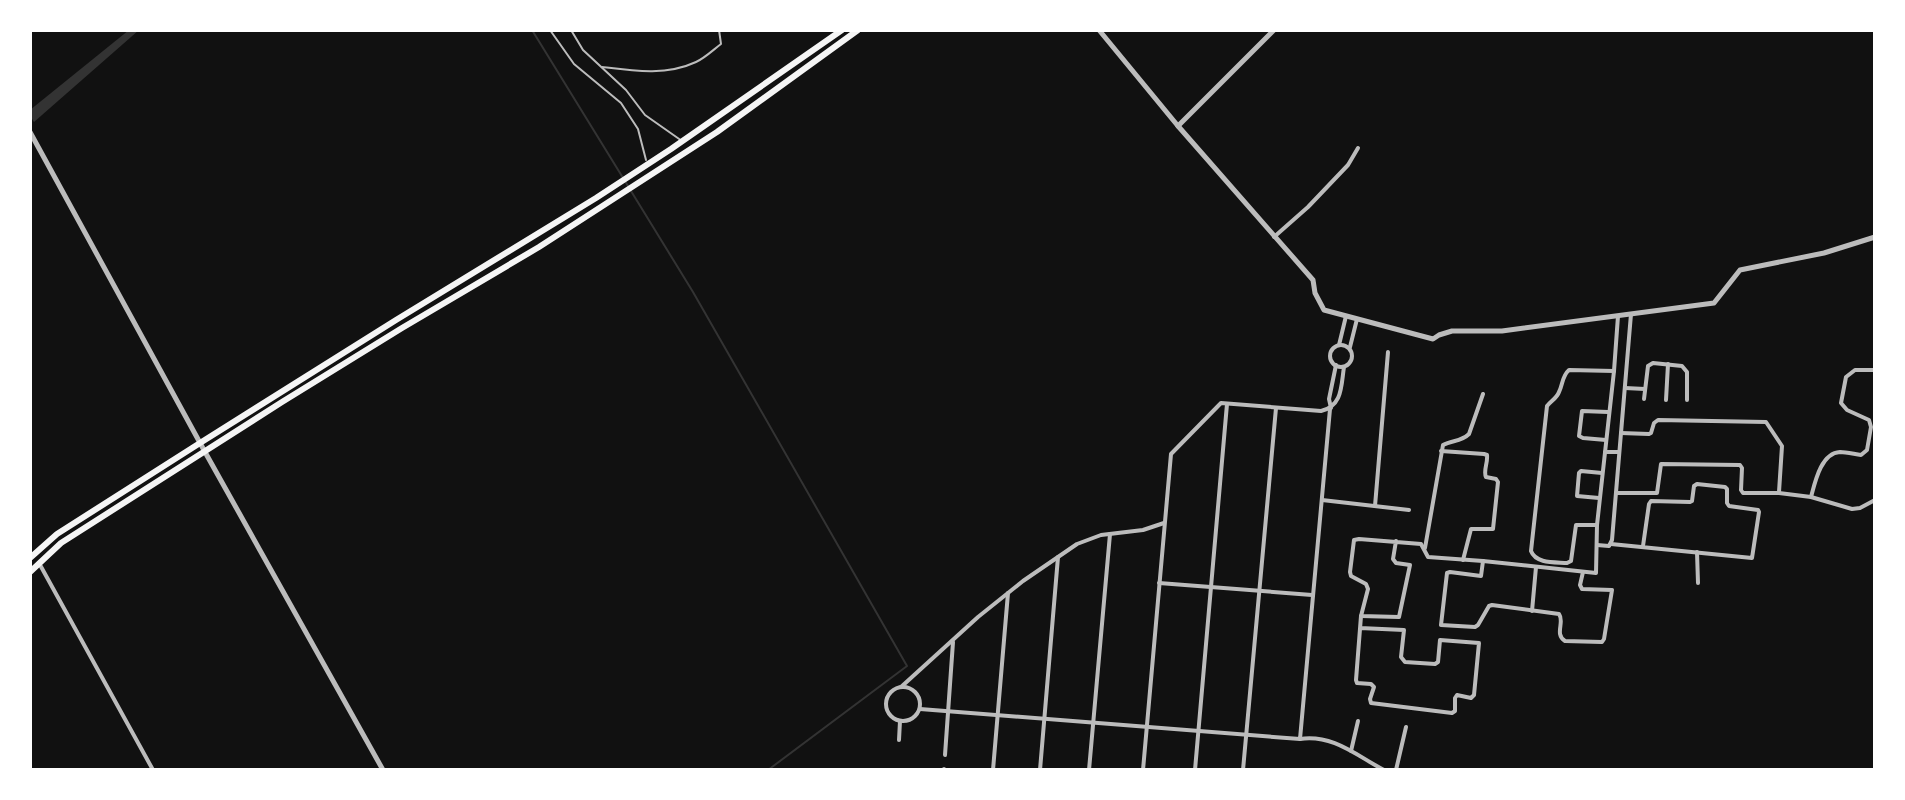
<svg xmlns="http://www.w3.org/2000/svg" width="1905" height="800" viewBox="0 0 1905 800" font-family="Raleway,sans-serif">
<style>
.water{fill:#333}
.lines{fill:none;stroke-linecap:round;stroke-linejoin:round}
.stream{stroke:#333;stroke-width:2}
.service{stroke:#bcbcbc;stroke-width:2}
.minor{stroke:#bcbcbc;stroke-width:4}
.tertiary{stroke:#bcbcbc;stroke-width:5}
.secondary{stroke:#f5f5f5;stroke-width:6}
</style>
<rect width="100%" height="100%" fill="#111"/>
<polygon class="water" points="129,30 139,30 34,122 30,116 30,110"/>
<g class="lines">
<g class="stream">
<polyline points="532,30 628,186"/>
<polyline points="631,191 693,292 907,666 768,770"/>
</g>
<g class="service">
<polyline points="550,30 574,64 621,103 638,129 646,160"/>
<polyline points="571,30 583,50 626,90 645,115 682,141"/>
<path d="M602,67c32,4 64,9 94,-5 9,-4 17,-12 25,-18l-2,-14"/>
</g>
<g class="minor">
<polyline points="1274,237 1308,207 1348,165 1358,148"/>
<circle cx="1341" cy="356" r="11"/>
<polyline points="1339,345 1346,316"/>
<polyline points="1350,347 1357,319"/>
<polyline points="1625,388 1645,389"/>
<polyline points="1644,399 1648,366 1653,363 1682,366 1687,372 1687,400"/>
<polyline points="1666,400 1668,364"/>
<polyline points="1331,408 1329,399 1336,365"/>
<polyline points="1621,433 1649,434 1651,433 1654,423 1658,420 1766,422 1782,446 1779,492"/>
<polyline points="1606,440 1583,438 1579,436 1582,411 1608,412"/>
<path d="M1441,451l43,3 3,1c1,8 -4,16 -1,22l10,2 2,3 -5,47h-22l-8,31"/>
<polyline points="1605,452 1619,452"/>
<polyline points="1616,493 1657,493 1661,464 1740,465 1742,468 1741,490 1743,493 1779,493 1811,497 1852,509 1860,508 1875,500"/>
<path d="M1811,497c4,-15 10,-44 29,-45 6,0 14,2 21,3l6,-5 4,-23 -2,-7 -22,-10 -6,-7 5,-26 9,-7h20"/>
<polyline points="1599,498 1577,496 1579,473 1581,471 1602,473"/>
<polyline points="1322,500 1409,510"/>
<polyline points="1375,506 1388,352"/>
<path d="M1596,525h-20l-5,36 -4,2c-12,-1 -31,1 -36,-12l16,-145c4,-5 10,-8 12,-14 4,-8 3,-16 10,-22l45,1"/>
<polyline points="1396,541 1393,559 1396,563 1410,565 1399,617 1361,616 1368,589 1366,584 1351,576 1350,572 1354,540 1359,539 1421,544 1428,557 1483,561 1596,573 1597,525 1614,371 1618,316"/>
<polyline points="1611,544 1752,558 1759,512 1758,510 1729,506 1727,503 1727,489 1725,487 1697,484 1694,486 1692,501 1690,502 1651,501 1649,504 1643,546"/>
<polyline points="1597,545 1609,546 1612,540 1631,314"/>
<path d="M1425,548l18,-103c9,-5 18,-3 26,-11l14,-40"/>
<polyline points="1697,552 1698,583"/>
<path d="M1483,561l-2,15 -31,-4 -3,1 -6,52 34,2 3,-2 11,-19 3,-1 67,9c6,8 -5,20 6,27l37,1 2,-3 8,-49 -30,-1 -2,-4 3,-13"/>
<polyline points="39,563 153,770"/>
<polyline points="1159,583 1312,595"/>
<polyline points="1532,611 1536,567"/>
<polyline points="1360,628 1404,630 1401,657 1405,662 1435,664 1438,662 1440,640 1479,643 1474,695 1471,698 1457,695 1455,698 1455,711 1452,713 1371,703 1370,699 1374,687 1371,684 1357,683 1356,680 1361,616"/>
<polyline points="901,687 978,617 1023,581 1077,544 1101,535 1143,530 1164,523"/>
<circle cx="903" cy="704" r="17"/>
<polyline points="920,709 1300,739 1330,409"/>
<path d="M1300,739c33,-5 57,17 84,31"/>
<polyline points="899,740 900,721"/>
<polyline points="1351,751 1358,721"/>
<polyline points="945,755 953,642"/>
<polyline points="944,770 944,769"/>
<polyline points="993,770 1008,593"/>
<polyline points="1040,770 1058,557"/>
<polyline points="1089,770 1110,534"/>
<path d="M1143,770l28,-316 50,-51 100,8c22,-5 20,-26 23,-44"/>
<polyline points="1195,770 1227,404"/>
<polyline points="1243,770 1276,408"/>
<polyline points="1396,770 1406,727"/>
</g>
<g class="tertiary">
<polyline points="1099,30 1178,126 1313,280 1315,293 1324,310 1433,339 1439,335 1452,331 1502,331 1714,303 1740,270 1824,253 1875,237"/>
<polyline points="1178,126 1274,30"/>
<polyline points="30,132 205,452 383,770"/>
</g>
<g class="secondary">
<polyline points="30,558 57,534 200,443 396,320 596,198 671,149 842,30"/>
<polyline points="30,572 61,543 282,402 402,328 539,247 717,132 858,30"/>
</g>
</g>
<rect width="1905" height="800" fill="none" stroke="#ffffff" stroke-width="64"/>
</svg>
